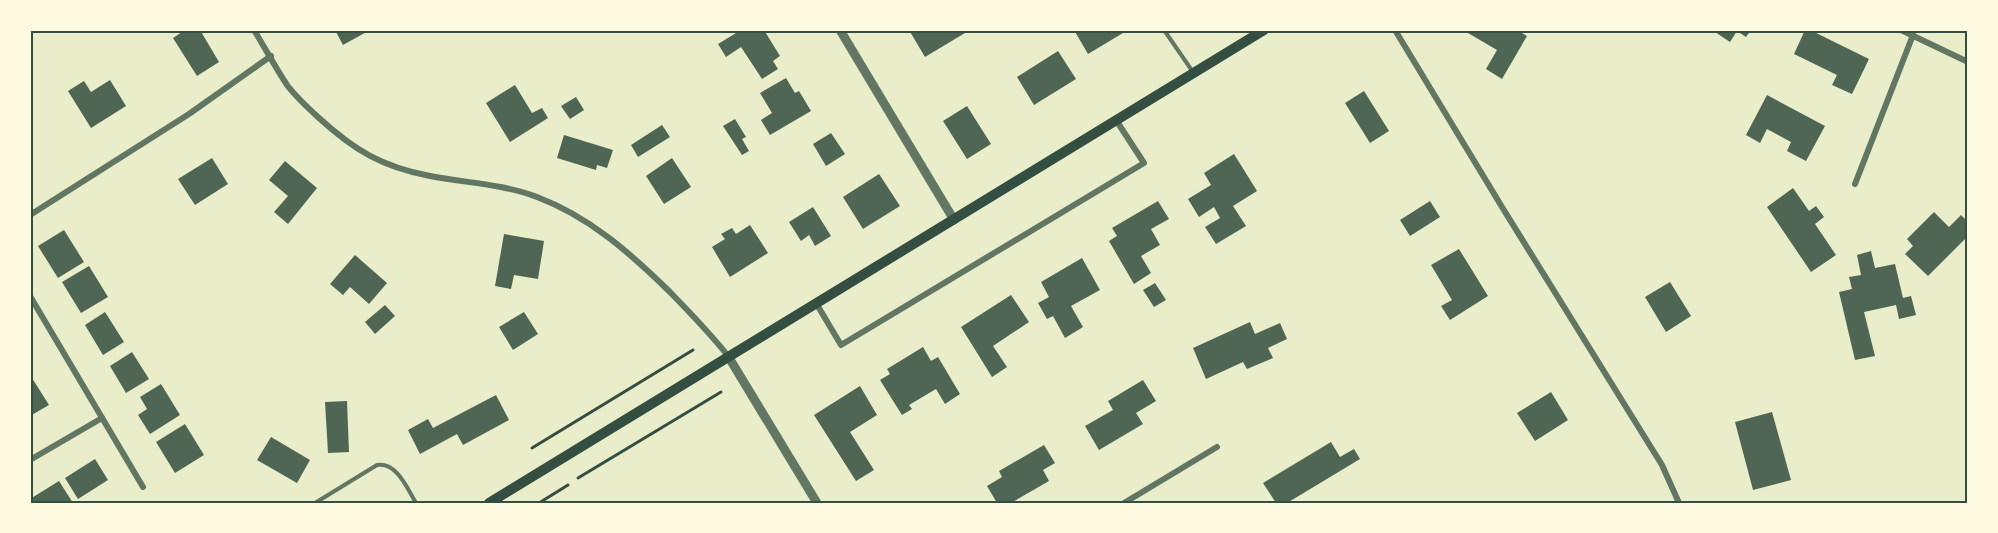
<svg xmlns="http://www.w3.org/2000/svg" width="1998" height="533" viewBox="0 0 1998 533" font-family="'IBM Plex Serif',serif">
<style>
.building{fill:#4f6655}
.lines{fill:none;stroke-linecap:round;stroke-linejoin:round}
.path{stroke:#344e41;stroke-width:3}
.service{stroke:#617663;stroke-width:4}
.minor{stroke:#617663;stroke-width:6}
.tertiary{stroke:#617663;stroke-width:9}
.secondary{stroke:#344e41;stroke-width:10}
.neatline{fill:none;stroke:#344e41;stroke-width:2}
</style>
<rect width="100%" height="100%" fill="#e9edc9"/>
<g class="building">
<polygon points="185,30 200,30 219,62 197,76 173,38"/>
<polygon points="335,30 370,30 343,45"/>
<polygon points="741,30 764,30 780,56 773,61 778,69 762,79 741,47 726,57 718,44"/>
<polygon points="909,30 963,30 965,33 925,57"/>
<polygon points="1074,30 1128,30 1088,54"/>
<polygon points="1470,30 1517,30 1527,36 1502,79 1486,69 1497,50 1468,33"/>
<polygon points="1712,30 1751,30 1746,37 1737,31 1730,42"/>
<polygon points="1805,30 1810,30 1869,59 1852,94 1832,85 1837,75 1794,54"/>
<polygon points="1058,51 1076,79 1034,105 1017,77"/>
<polygon points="786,78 795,93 799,91 811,111 770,135 761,120 772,113 760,93"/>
<polygon points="110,80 126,106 91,128 68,91 84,81 91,92"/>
<polygon points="515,85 532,113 542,108 548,118 510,142 486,103"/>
<polygon points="1364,91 1389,131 1370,143 1345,103"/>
<polygon points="1767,95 1825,126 1806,161 1787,151 1791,142 1767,129 1760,143 1746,135"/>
<polygon points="576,97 584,110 570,119 561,106"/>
<polygon points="967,106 991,144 967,159 943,121"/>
<polygon points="735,119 746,137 742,139 749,151 742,155 723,126"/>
<polygon points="662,125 670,137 638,157 631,145"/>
<polygon points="831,133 845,154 826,166 813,144"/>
<polygon points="564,135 613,150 607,168 597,165 596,170 557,158"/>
<polygon points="1234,154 1257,191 1233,206 1246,226 1216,244 1205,227 1220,218 1214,207 1199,217 1188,199 1211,185 1204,173"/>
<polygon points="212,158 228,184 195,205 178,179"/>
<polygon points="672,158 691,187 664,204 646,176"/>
<polygon points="285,161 317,188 288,224 274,212 288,196 269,180"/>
<polygon points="879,174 900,206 863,229 843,197"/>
<polygon points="1793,188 1809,211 1816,206 1824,217 1815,224 1836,255 1811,272 1767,207"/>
<polygon points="1158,201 1169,219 1151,229 1160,245 1141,256 1151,273 1134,284 1109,241 1117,236 1112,228"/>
<polygon points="1430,201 1440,217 1410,236 1400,220"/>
<polygon points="813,207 831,236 815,246 809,235 801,241 789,222"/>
<polygon points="1934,212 1949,227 1961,215 1968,222 1968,236 1928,276 1905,254 1913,246 1907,239"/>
<polygon points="750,225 768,253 730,277 712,247 725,239 721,234 732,228 736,234"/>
<polygon points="64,230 84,262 58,278 38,246"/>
<polygon points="504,234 544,241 538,279 514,275 511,289 495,286"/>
<polygon points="1459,249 1488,296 1450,320 1441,306 1452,300 1431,265"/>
<polygon points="1871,251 1875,268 1895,264 1903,298 1911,296 1916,315 1899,319 1896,305 1864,312 1875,356 1855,360 1839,292 1852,289 1849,277 1861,275 1857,255"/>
<polygon points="355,255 387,283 369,304 350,287 343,295 330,284"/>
<polygon points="1082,258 1100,290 1071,306 1083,327 1065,338 1053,316 1047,319 1038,303 1049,297 1041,282"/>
<polygon points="89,266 108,297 81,313 62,282"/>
<polygon points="1670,282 1691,316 1666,332 1645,297"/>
<polygon points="1155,283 1166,300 1154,307 1143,290"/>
<polygon points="1011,295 1029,322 993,346 1007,367 992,377 961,327"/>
<polygon points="385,305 395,316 375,334 365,322"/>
<polygon points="105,312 124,342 103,355 85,325"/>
<polygon points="524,312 538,334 513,350 499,327"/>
<polygon points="1250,322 1255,334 1280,323 1287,339 1268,348 1273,358 1247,369 1243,362 1206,379 1193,348"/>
<polygon points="923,347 931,361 938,357 960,394 945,404 936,389 909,405 912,409 902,415 880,380 890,374 887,369"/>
<polygon points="132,352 149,379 126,393 110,366"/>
<polygon points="32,378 49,405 30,416 30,380"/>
<polygon points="1143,380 1156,401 1136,413 1143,424 1099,450 1085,426 1113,410 1108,401"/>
<polygon points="161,384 180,415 150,434 138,415 147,409 140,397"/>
<polygon points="860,386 877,415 850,432 874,470 856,481 814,415"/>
<polygon points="1551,392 1568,420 1535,441 1517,413"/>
<polygon points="496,395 509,420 463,445 457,434 420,454 408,430 428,419 433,428"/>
<polygon points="347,401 349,452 328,453 325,402"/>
<polygon points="1772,412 1791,480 1753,490 1735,422"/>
<polygon points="185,424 204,455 175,473 156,442"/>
<polygon points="271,437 310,460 297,483 257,460"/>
<polygon points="1331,442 1340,457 1354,449 1360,459 1287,503 1276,503 1263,483"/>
<polygon points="1044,445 1055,463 1043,470 1049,481 1011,503 997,503 987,486 1002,477 999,471"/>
<polygon points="95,459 108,480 78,499 65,478"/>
<polygon points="59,481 73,503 30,503 30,499"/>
</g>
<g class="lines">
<g class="path">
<polyline points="532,448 693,350"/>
<polyline points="578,478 721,392"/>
<polyline points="539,503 568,485"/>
</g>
<g class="service">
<polyline points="1164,30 1193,72"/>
<path d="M315,503l62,-38c20,-3 30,23 39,38"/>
</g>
<g class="minor">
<path d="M254,30c11,18 21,37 33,55 9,12 21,23 32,33 35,32 63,49 111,58 36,7 73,8 107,21 53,20 93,56 133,95 20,21 40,41 58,64"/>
<polyline points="1395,30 1502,207 1662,465 1679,503"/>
<polyline points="1901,30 1968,62"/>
<polyline points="1855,184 1913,35"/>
<polyline points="30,215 189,114 271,56"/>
<polyline points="30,296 143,487"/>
<polyline points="816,303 841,345 1144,163 1116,120"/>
<polyline points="30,460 102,418"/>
<polyline points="1124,503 1217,447"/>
</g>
<g class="tertiary">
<polyline points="840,30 954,220"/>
<polyline points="728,356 817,503"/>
</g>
<polyline class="secondary" points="489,503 1264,30"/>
</g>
<rect width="1998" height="533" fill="none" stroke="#fefae0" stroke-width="63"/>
<rect x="32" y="32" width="1934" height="470" class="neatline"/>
</svg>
